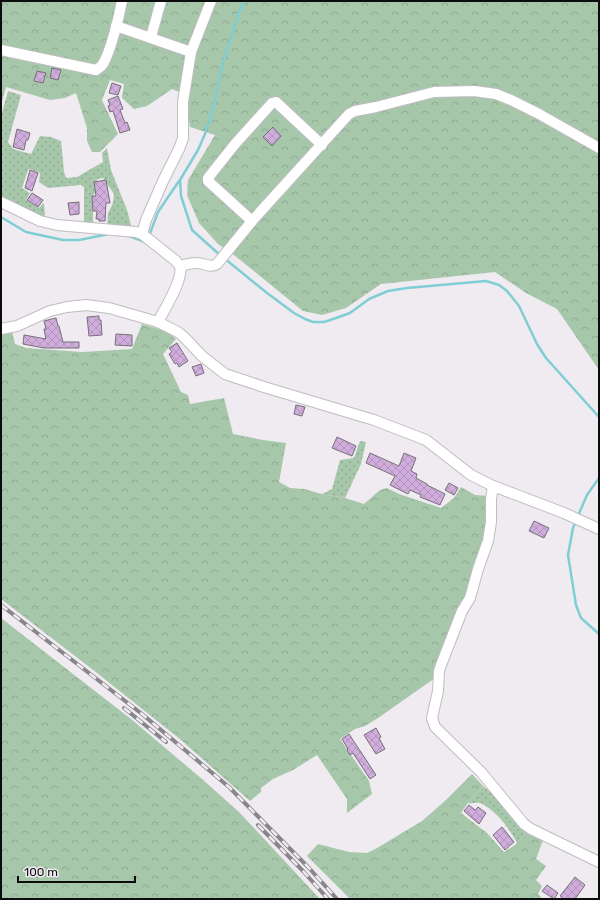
<svg xmlns="http://www.w3.org/2000/svg" width="600" height="900" viewBox="0 0 600 900" font-family="Rubik,sans-serif">
<style>
.grass{fill:url(#grass-dots)}
.forest{fill:url(#forest-crowns)}
.lines{fill:none;stroke-linecap:round;stroke-linejoin:round}
.stream{stroke:#7fced3;stroke-width:2.5}
.building{fill:url(#building-cross-hatch);stroke:#757176}
.minor-casing{stroke:#c0bcc2;stroke-width:12}
.minor{stroke:#fff;stroke-width:10}
.rail-casing{stroke:#89868a;stroke-width:4}
.rail{stroke:#f0ebf1;stroke-width:2.5;stroke-dasharray:8;stroke-linecap:butt}
</style>
<defs>
<pattern id="grass-dots" width="8" height="8" patternUnits="userSpaceOnUse"><rect width="8" height="8" fill="#a7c7ab"/><path d="M2 2h.1M6 6h.1" fill="none" stroke="#8faa92" stroke-width="1.8" stroke-linecap="round"/></pattern>
<pattern id="forest-crowns" width="20" height="18" patternUnits="userSpaceOnUse"><rect width="20" height="18" fill="#a7c7ab"/><path d="M2 6a3 3 0 1 1 6 0M12 15a3 3 0 1 1 6 0" fill="none" stroke="#8faa92"/></pattern>
<pattern id="building-cross-hatch" width="8" height="8" patternUnits="userSpaceOnUse"><rect width="8" height="8" fill="#d1addd"/><path d="M0 0l8 8M0 8l8-8" fill="none" stroke="#b294bc"/></pattern>
</defs>
<rect width="100%" height="100%" fill="#f0ebf1"/>
<g class="grass">
<polygon points="8,91 21,95 8,142 13,149 31,154 40,136 51,137 61,141 64,172 66,178 77,177 103,162 102,153 107,148 111,170 127,210 132,229 107,226 108,213 113,203 114,194 103,178 97,179 95,193 93,195 93,223 84,223 84,187 81,185 48,188 39,182 40,173 30,169 28,170 22,188 30,193 26,200 39,208 43,203 44,204 45,215 42,218 1,199 1,116"/>
<polygon points="360,441 366,442 361,464 345,498 322,494 332,489 340,460 354,458"/>
<path d="M483,786l11,9 33,37 -10,11c-8,-15 -21,-33 -37,-40 -3,-1 -9,1 -12,0z"/>
</g>
<g class="forest">
<polygon points="1,1 599,1 599,370 557,309 526,293 495,272 381,284 346,308 322,315 303,311 234,255 218,244 199,223 187,195 188,180 215,135 190,127 187,110 188,96 172,89 147,106 134,109 122,98 124,84 110,80 102,100 118,134 100,152 92,152 87,141 87,128 76,93 65,98 50,100 6,87 1,105"/>
<polygon points="142,324 166,331 176,339 163,354 181,392 188,395 190,404 224,398 233,434 263,440 286,443 279,482 290,488 304,489 322,494 345,498 364,504 380,490 387,488 399,494 441,508 454,498 461,487 475,495 489,496 488,523 468,597 435,678 378,718 365,726 355,729 340,739 369,781 372,794 347,813 347,799 317,755 293,770 273,779 261,788 261,792 250,801 181,740 97,673 1,599 1,333 12,332 15,344 26,348 82,352 132,349"/>
<polygon points="1,618 131,719 202,779 239,812 320,899 1,899"/>
<polygon points="472,774 483,786 468,803 461,813 487,833 504,852 515,845 527,832 543,840 536,859 546,866 536,880 542,886 538,894 543,899 350,899 307,856 318,844 349,852 367,853 377,848 422,821 446,800"/>
</g>
<g class="lines">
<g class="stream">
<polyline points="1,217 26,232 63,240 79,240 109,234"/>
<polyline points="129,236 145,242"/>
<polyline points="149,236 158,212 179,181"/>
<polyline points="220,255 192,230 181,196 180,180 198,150 205,134 214,105 224,59 232,34 240,10 245,1"/>
<polyline points="224,258 267,293 294,313 305,319 313,322 324,322 336,318 350,313 369,299 388,291 407,288 486,281 499,285 507,291 519,306 537,344 546,358 599,417"/>
<polyline points="578,516 587,495 599,478"/>
<polyline points="576,521 573,528 568,555 576,605 581,618 599,634"/>
</g>
</g>
<g class="building">
<polygon points="52,68 61,70 58,80 50,78"/>
<polygon points="37,71 46,73 43,83 34,81"/>
<polygon points="112,83 121,86 118,95 109,93"/>
<polygon points="118,96 123,109 120,110 125,123 127,122 130,130 120,133 113,111 110,112 108,106 110,105 108,100"/>
<polygon points="273,127 281,136 272,146 263,137"/>
<polygon points="17,129 30,133 28,140 26,140 24,150 13,147"/>
<polygon points="30,170 38,173 32,191 25,188"/>
<polygon points="106,180 110,203 106,203 105,221 99,221 99,219 96,219 97,211 93,211 92,196 96,196 94,182"/>
<polygon points="32,193 43,200 38,207 27,200"/>
<polygon points="79,202 79,214 70,215 68,203"/>
<polygon points="99,316 99,320 101,320 102,335 89,336 87,317"/>
<polygon points="56,318 58,326 59,326 63,342 79,342 79,348 44,348 23,344 24,335 46,339 44,329 46,329 44,321"/>
<polygon points="116,334 132,335 132,346 115,345"/>
<polygon points="177,343 188,361 179,367 177,363 175,364 169,354 172,352 169,348"/>
<polygon points="201,364 204,373 196,376 192,367"/>
<polygon points="296,405 305,407 302,416 294,414"/>
<polygon points="337,437 356,446 352,456 332,448"/>
<polygon points="370,453 399,466 404,453 416,458 411,471 417,474 416,478 427,484 427,485 445,494 440,505 420,497 421,495 410,490 408,494 390,485 395,476 366,463"/>
<polygon points="449,483 458,488 454,495 445,490"/>
<polygon points="534,521 549,528 544,538 529,531"/>
<polygon points="376,728 381,737 379,738 385,749 376,754 364,735"/>
<polygon points="349,734 376,775 370,779 353,753 350,755 347,750 348,749 342,739"/>
<polygon points="469,805 475,810 478,807 486,813 479,824 464,811"/>
<polygon points="502,827 514,842 505,850 493,835"/>
<polygon points="575,877 585,885 575,899 564,899 560,896"/>
<polygon points="547,885 558,893 554,899 542,891"/>
</g>
<g class="lines">
<defs>
<g id="minor">
<polyline points="116,26 191,52"/>
<polyline points="151,37 161,1"/>
<path d="M1,50l95,20c3,-2 5,-3 7,-6 8,-14 16,-47 19,-63"/>
<path d="M1,202l39,19 17,4 79,7 6,2 34,27c1,2 3,3 4,5 4,13 -16,44 -22,56"/>
<polyline points="252,221 208,181 208,178 235,144 272,103 276,102 322,145"/>
<polyline points="142,234 146,220 163,181 179,149 183,138 183,102 191,52 211,1"/>
<path d="M180,266c5,-1 10,-3 16,-3 7,-1 14,6 21,1l35,-43 97,-107 6,-3 21,-4 58,-15 40,-1 22,3 15,6 28,14 60,34"/>
<polyline points="1,329 17,326 50,311 67,307 86,305 109,308 158,322 178,332 184,337 202,356 225,374 264,387 374,420 426,440 471,475 493,486 564,513 599,529"/>
<polyline points="493,486 491,499 491,522 488,541 478,569 470,598 462,611 441,665 439,671 438,691 432,718 435,727 481,772 524,824 531,829 599,862"/>
</g>
</defs>
<use href="#minor" class="minor-casing"/>
<use href="#minor" class="minor"/>
<defs>
<g id="rail">
<polyline points="1,605 142,714 229,787 309,868 337,899"/>
<polyline points="124,708 166,742"/>
<polyline points="258,825 303,871 328,899"/>
</g>
</defs>
<use href="#rail" class="rail-casing"/>
<use href="#rail" class="rail"/>
</g>
<rect width="600" height="900" fill="none" stroke="#0d0c0d" stroke-width="4"/>
<path d="M18 876v6h117v-6" fill="none" stroke="#0d0c0d" stroke-width="2"/>
<text x="24" y="876" font-size="12" fill="#0d0c0d" stroke="#f0ebf1" stroke-width="3" paint-order="stroke">100 m</text>
</svg>
